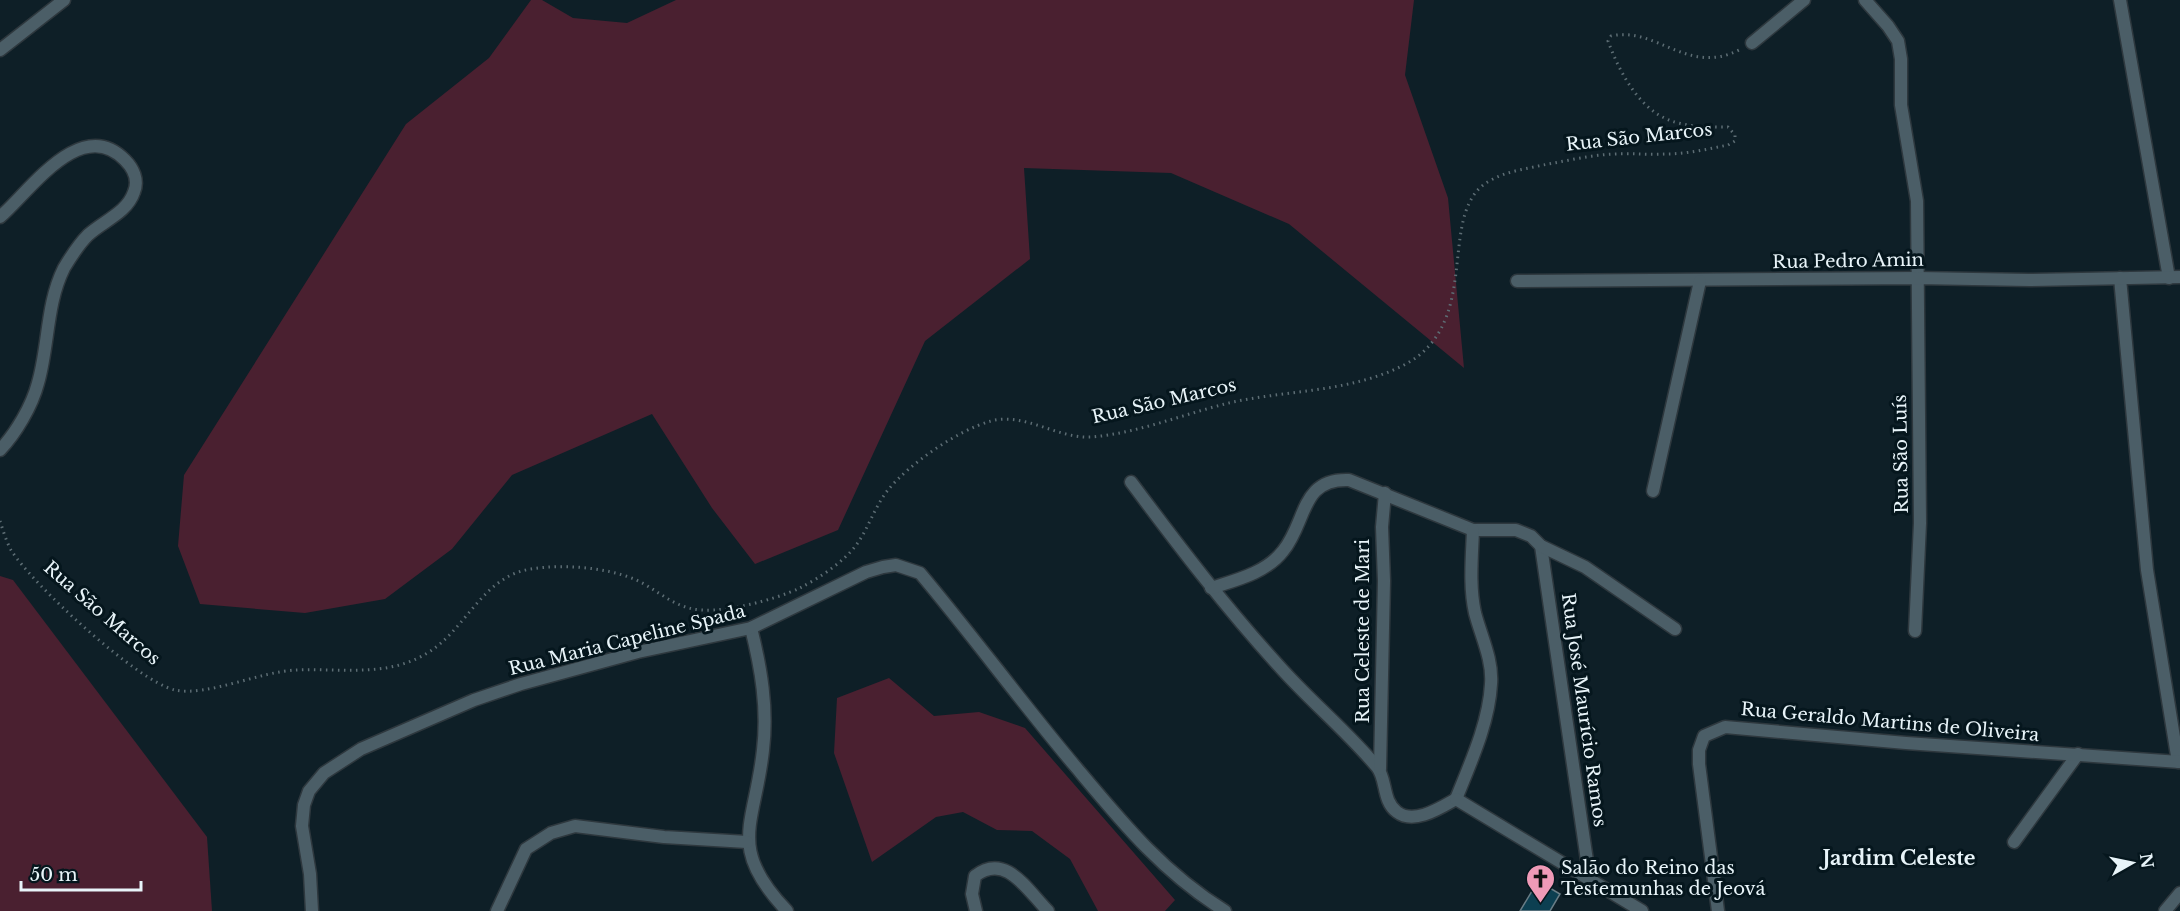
<svg xmlns="http://www.w3.org/2000/svg" width="2180" height="911" viewBox="0 0 2180 911" font-family="'Libre Baskerville',serif">
<style>
.green{fill:#4a2030}
.building{fill:#0c3f51;stroke:#697d86;stroke-width:1.5}
.lines{fill:none;stroke-linecap:round;stroke-linejoin:round}
.minor-casing{stroke:#2e383e;stroke-width:15}
.path{stroke:#5d6d74;stroke-width:3;stroke-dasharray:1.5 4.5;stroke-linecap:butt}
.minor{stroke:#4b5e67;stroke-width:12}
.labels{text-anchor:middle;stroke-width:6;stroke-linejoin:round;paint-order:stroke}
.street-label{font-size:18px;fill:#e8f4f9;stroke:#05161d}
.poi-label{font-size:18px;fill:#e8f4f9;stroke:#05161d;text-anchor:start}
.neighbourhood-label{font-size:20px;font-weight:bold;fill:#e8f4f9;stroke:#05161d}
</style>
<rect width="100%" height="100%" fill="#0e1f27"/>
<g class="green">
<polygon points="531,0 542,0 573,18 627,23 676,0 1414,0 1405,75 1448,198 1464,368 1289,224 1171,173 1024,168 1030,259 925,341 838,530 755,564 712,508 652,414 512,475 452,549 385,599 305,613 200,604 178,546 184,475 406,124 489,58"/>
<polygon points="0,576 13,580 207,837 212,911 0,911"/>
<polygon points="889,678 934,716 979,712 1025,728 1175,900 1165,911 1098,911 1070,859 1032,831 997,830 963,812 936,817 872,862 834,753 837,698"/>
</g>
<polygon class="building" points="1538,881 1560,894 1550,911 1520,911"/>
<g class="lines">
<defs>
<g id="minor">
<polyline points="1865,0 1888,26 1898,41 1901,59 1901,105 1917,201 1920,523 1915,631"/>
<polyline points="2120,0 2169,278"/>
<polyline points="1752,43 1804,0"/>
<polyline points="0,50 64,0"/>
<path d="M0,217c30,-26 81,-102 125,-57 8,8 14,20 9,32 -7,21 -31,29 -46,43 -8,8 -18,23 -24,33 -18,36 -15,77 -26,115 -6,23 -22,50 -38,67"/>
<polyline points="2120,278 2147,570 2178,762"/>
<polyline points="1517,281 1918,278 2029,280 2180,277"/>
<path d="M1131,482c47,63 95,126 148,184 31,35 68,65 98,101 10,12 5,34 20,45 17,13 43,-4 59,-13"/>
<polyline points="1653,491 1700,281"/>
<polyline points="1541,546 1590,881"/>
<path d="M1211,588c25,-8 55,-15 72,-37 24,-29 17,-73 66,-71l124,50h43l15,6 10,10 44,21 90,62"/>
<path d="M751,628c10,40 17,80 12,122 -8,75 -37,97 24,161"/>
<polyline points="1380,769 1384,581 1382,527 1385,493"/>
<path d="M1456,799c14,-35 33,-76 35,-115 2,-24 -10,-48 -16,-71 -6,-27 -3,-56 -2,-83"/>
<polyline points="1456,799 1642,911"/>
<polyline points="2014,842 2078,754"/>
<path d="M312,911l-2,-37 -8,-48 2,-21 5,-14 15,-18 37,-24 113,-49 47,-16 117,-32 113,-24 115,-56 17,-5 13,-2 24,8c53,63 102,130 155,193 46,55 87,106 150,145"/>
<polyline points="497,911 526,849 551,833 575,826 664,837 747,842"/>
<path d="M976,911l-4,-17 3,-18c31,-24 52,14 73,35"/>
<polyline points="1718,911 1699,764 1699,750 1704,736 1725,727 1906,743 2180,762"/>
<polyline points="2165,911 2180,893"/>
</g>
</defs>
<use href="#minor" class="minor-casing"/>
<path class="path" d="M0,521c3,9 6,20 11,29 21,34 127,132 164,140 32,7 86,-19 122,-20 45,-2 91,8 132,-18 38,-24 54,-76 102,-83 32,-5 73,-2 103,10 19,8 35,24 55,29 27,8 85,-8 111,-20 19,-10 44,-26 57,-44 12,-17 18,-38 31,-54 21,-26 70,-60 103,-69 34,-9 66,18 101,16 47,-4 94,-24 141,-35 57,-12 118,-10 171,-37 83,-43 28,-158 89,-186 15,-8 33,-10 50,-14 23,-4 47,-10 71,-11 18,-1 35,1 52,0 21,0 42,-5 62,-9l7,-4v-6l-7,-8c-18,0 -42,0 -59,-7 -31,-12 -50,-49 -61,-79l3,-5c46,-10 76,40 128,14"/>
<use href="#minor" class="minor"/>
</g>
<defs>
<symbol id="church-pin" viewBox="-11 -11 22 30"><path d="M0 17L-7.5 6A9.5 9.5 0 1 1 7.5 6Z" fill="#ef9ab7" stroke="#05161d"/><path d="M-1.2-6h2.4v3.5h3.3v2.4h-3.3V6h-2.4V-.1h-3.3v-2.4h3.3Z" fill="#111"/></symbol>
</defs>
<g fill-rule="evenodd">
<use href="#church-pin" x="1524" y="862" width="33" height="45"/>
</g>
<g class="labels">
<g class="street-label">
<text transform="translate(1639 137) rotate(-6)" y="6">Rua São Marcos</text>
<text transform="translate(1848 261) rotate(-1)" y="6">Rua Pedro Amin</text>
<text transform="translate(1164 401) rotate(-13)" y="6">Rua São Marcos</text>
<text transform="translate(1901 454) rotate(-91)" y="6">Rua São Luís</text>
<text transform="translate(102 613) rotate(41)" y="6">Rua São Marcos</text>
<text transform="translate(1363 631) rotate(-90)" y="6">Rua Celeste de Mari</text>
<text transform="translate(627 640) rotate(-14)" y="6">Rua Maria Capeline Spada</text>
<text transform="translate(1584 710) rotate(82)" y="6">Rua José Maurício Ramos</text>
<text transform="translate(1890 722) rotate(5)" y="6">Rua Geraldo Martins de Oliveira</text>
</g>
<g class="poi-label">
<text x="1561" y="874">Salão do Reino das<tspan x="1561" dy="21">Testemunhas de Jeová</tspan></text>
</g>
<g class="neighbourhood-label">
<text x="1899" y="865">Jardim Celeste</text>
</g>
</g>
<g transform="translate(2132 863) rotate(81)" stroke="#05161d" stroke-width="4.5" paint-order="stroke">
<path d="M0-4.5L10 22L0 15L-10 22Z" fill="#e8f4f9"/>
<text y="-9" font-size="16" font-weight="bold" text-anchor="middle" fill="#e8f4f9">N</text>
</g>
<path d="M21 881v9h120v-9" fill="none" stroke="#e8f4f9" stroke-width="3"/>
<text x="30" y="881" font-size="18" fill="#e8f4f9" stroke="#05161d" stroke-width="4.5" paint-order="stroke">50 m</text>
</svg>
